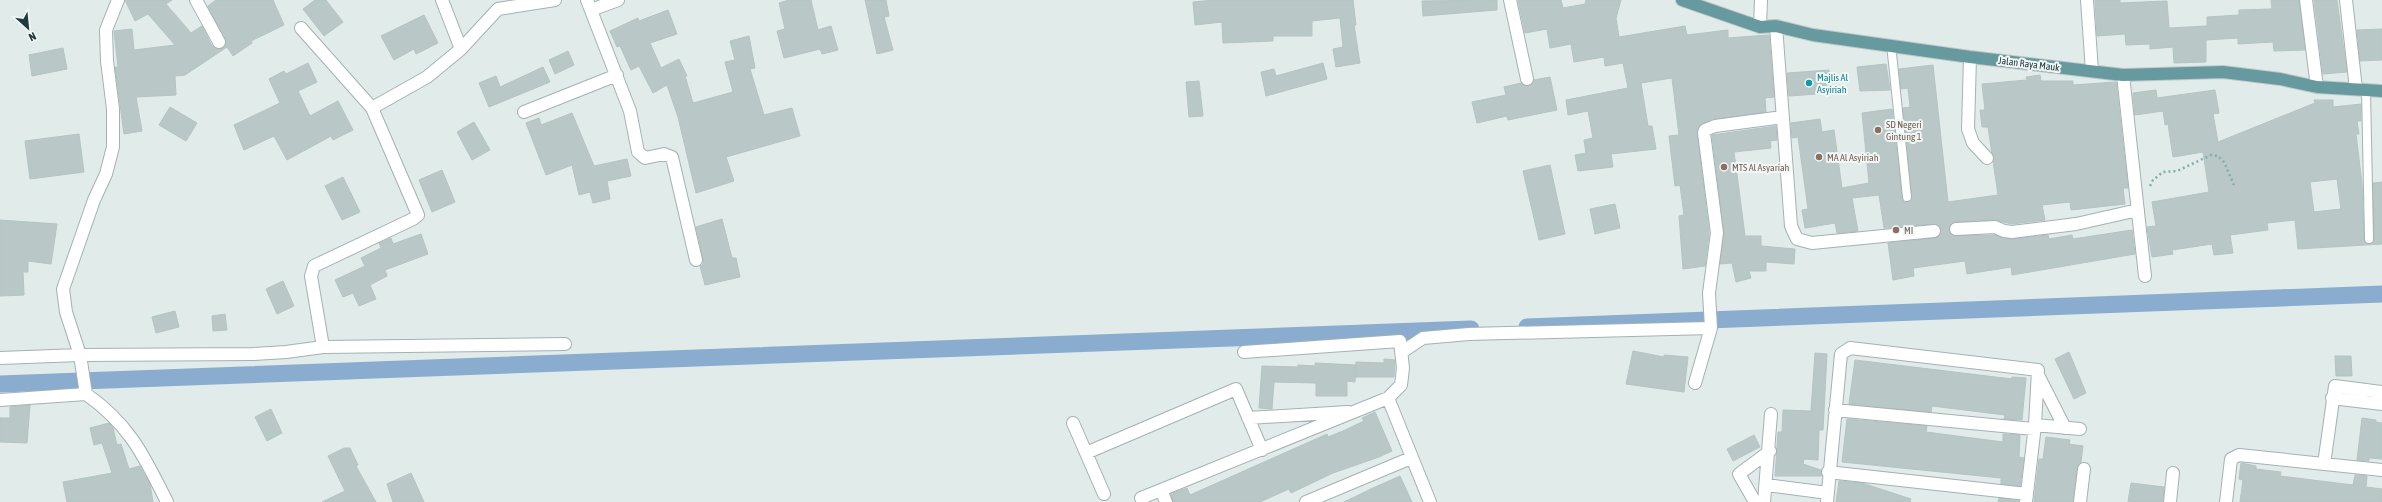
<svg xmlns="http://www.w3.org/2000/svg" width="2382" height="502" viewBox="0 0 2382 502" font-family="'Asap Condensed',sans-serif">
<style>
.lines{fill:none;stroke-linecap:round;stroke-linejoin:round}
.canal{stroke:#8aaccf;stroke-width:17}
.building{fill:#b9c8c7;stroke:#b3c4c3;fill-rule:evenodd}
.street-tunnel{stroke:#bac7c7;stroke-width:12;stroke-dasharray:12 6;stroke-linecap:butt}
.lane-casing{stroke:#a3b2b2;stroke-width:10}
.street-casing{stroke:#a3b2b2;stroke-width:14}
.primary-casing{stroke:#c1c8c8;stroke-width:14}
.path{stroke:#82acae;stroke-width:2.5;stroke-dasharray:2 3;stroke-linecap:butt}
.lane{stroke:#fff;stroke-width:8}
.street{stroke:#fff;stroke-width:12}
.primary{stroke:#669a9f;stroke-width:12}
.culture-dot{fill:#0f9aa8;stroke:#f1f7f6;stroke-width:1.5}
.education-dot{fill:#8d6e63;stroke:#f1f7f6;stroke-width:1.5}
.labels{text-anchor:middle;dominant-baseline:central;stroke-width:4;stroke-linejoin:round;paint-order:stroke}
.street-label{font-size:10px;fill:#22393b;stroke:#f1f7f6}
.culture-label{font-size:10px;fill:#0d838f;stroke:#f1f7f6;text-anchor:start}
.education-label{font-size:10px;fill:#785e54;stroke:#f1f7f6;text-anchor:start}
</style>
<rect width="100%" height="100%" fill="#e0ebea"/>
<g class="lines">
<!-- canal -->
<path class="canal" d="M1527,327l855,-33
M0,384l1471,-55"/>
</g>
<!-- building -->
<path class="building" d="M125,0h47l-6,4 25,29 11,-7 10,20 6,3 5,-1 3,-6 -18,-36 8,-6h57l11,25 -33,16 1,2 -19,13 -6,-9 -42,28 -10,1 1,19 -40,2 6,34 -18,3 -9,-67h3l-4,-36 18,-2 2,21 41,-5 -27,-31 -13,7z
M315,0h11l17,22 -19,14 -21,-27z
M789,0h22l7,30 13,-4 7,24 -16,4 -2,-5 -36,9 -7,-27 8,-2 -6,-26z
M865,0h21l3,16 -5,1 9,33 -16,4z
M1214,0h139l3,25h-2l6,38 -24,4 -3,-18 10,-2 -3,-29 -28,3v15h-39v5l-50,2 -1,-21 -27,3 -2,-23z
M1497,0v10l-74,6 -1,-15z
M1518,0h43l2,8 22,-4 1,-4h35l-5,18 3,19 66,-11 2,9 41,-5v8l41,-3 5,62 -9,1 1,14 -54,7 -12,6 -3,6 12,102 -4,33 -22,3 -4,-53 5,-1 -4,-30 -5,1 -6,-50 10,-1 -7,-57 -31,5 7,43h4l4,23 -45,5 2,13 -35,4 -3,-16 11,-2 -2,-13 9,-2 -5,-27 -20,4 -2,-15 62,-12 -5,-25 -18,3 -1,-9 -30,5 -3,-18 -21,4 -3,-19 -22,4z
M2095,0h25v3l47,-2 2,27 38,-2v-9l32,-2v-5l33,-1 -1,-9h28l6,50 -31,1 -1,-9 -35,2v-6l-32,2v22l-32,1 -1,-16 -23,2v-5l-24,1 -1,-11 -28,2z
M2314,0h23l10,72 -24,2z
M668,10l9,24 -27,9 11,25 18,-9 8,17h-2l8,27 40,-11 -8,-30 10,-2 -5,-19 19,-5 6,32 -5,1 14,46 28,-7 8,28 -74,21 8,24 -38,12 -18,-76 -11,-32 -14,8 -14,-27 -8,4 -11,-24 -3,1 -7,-16 28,-13 1,3z
M424,15l14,28 -22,11 -2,-5 -20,11 -13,-24z
M2382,29v31l-22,1 -3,-31z
M63,48l4,21 -35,7 -3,-21z
M568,51l6,14 -19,9 -6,-14z
M308,63l9,19 -19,9 12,25 28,-15 15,29 -20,10 -2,-4 -44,24 -13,-24 -30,14 -10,-25 46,-22 -11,-24 15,-8 2,3z
M1323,63l4,16 -61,17 -5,-24 13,-3 2,7z
M1886,64l4,26 -30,1 -3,-24z
M1933,65l15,137 50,-7 -10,-68h-6l-2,-17h5l-3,-26 45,-4 -1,-3 14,-2 1,6h32v4l43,-3 12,106h-5l2,16 -54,6 -1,-8 -28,3 3,15 -33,4 -17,-4 -39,2 -6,3 -1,5 1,3 6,3 38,-1 19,4 35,-4 1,4 23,-4 1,4 59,-9 3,24 -123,21 -1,-8 -44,7 -2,-13 -52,7 1,8 -21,4 -5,-37 47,-5 6,-4 -1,-8 -7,-2 -49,4 -5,-33 -27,3 6,33 -21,2 -2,-10 -30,5 -3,-18 6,-1 -10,-72 -6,1 -1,-15 29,-4 2,13 12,-2 8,58 27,-5 -7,-70 30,-4 10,89 2,4h6l2,-6 -9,-88 7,-1 -2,-19 -7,1 -2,-20z
M543,67l7,15 -61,25 -10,-24 17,-7 4,11z
M1829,70l1,23 -41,3 -2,-23z
M1550,77l7,33 -49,10 -1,-4 -30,7 -5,-21 34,-7 -2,-8 17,-4 8,3 5,-6z
M1199,81l4,35 -14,1 -3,-35z
M2156,90l1,8 58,-8 4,23 -6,1 5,28 97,-39 -1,-3h19v7l28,-3v17h-4l2,13h-3l6,50 2,55 5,5 5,-3 -1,-58 9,-1v62l-84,5 -3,-29 -28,3 1,7 -38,5 3,18 -19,2 -2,-11 -40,6 1,4 -21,3 -5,-30 9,-1 -4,-24 57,-10 -6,-40 -30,5 -5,-33 -3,1 -2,-14 -28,4 -2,-22zM2337,179l4,30 -27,3 -4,-30z
M170,107l27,16 -11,18 -27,-16z
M572,113l22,53 33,-7 4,17 -24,5 3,18 -17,4 -3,-11 -11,3 -7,-30 -26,10 -20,-52 13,-5 2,7z
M474,122l16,28 -18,10 -15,-28z
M1776,126l1,14 -7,1 1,7 -37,4 7,53 4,31h16v10l34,3 -1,15 -28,-2v9h-17l2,7 -15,4 -4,-19 -12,1 4,-32 -12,-97z
M79,134l5,38 -54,7 -5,-38z
M1550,165l15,69 -26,6 -16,-69z
M442,170l13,32 -23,10 -13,-32z
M343,177l17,35 -18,8 -17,-34z
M1615,204l5,24 -25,6 -5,-25z
M722,219l10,39h4l4,19 -35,8 -5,-19 3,-1v-7l-7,-31z
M0,220l57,4 -6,40 -23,-3v11h-5l1,23 -24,1z
M421,234l7,20 -43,16 2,6 -17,9 6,14 -17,7 -6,-13 -10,4 -8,-17 30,-14 -4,-8 20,-10 -2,-5 12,-5 2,6z
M283,281l11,25 -17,8 -11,-25z
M175,311l4,16 -23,6 -4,-16z
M225,314l2,16 -14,1 -1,-15z
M1633,351l31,6v-2l24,2 -4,35 -58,-8z
M2069,352l17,41 -12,6 -19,-40z
M1815,353l12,1 -4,76h-4l-1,30 -14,-1 -1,5 18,6 1,6h-47l3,-44h4l1,-22 28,1z
M2335,356h16l1,20h-16z
M1384,359l11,1 -1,17h-39l1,-15 28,1z
M1855,360l157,19v-2l14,1 -4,42 -18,-1 1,-4 -73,-9 -1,6 -82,-8z
M1315,363l41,2 -1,17 -8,-1v15h-31v-13l-42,-1 -2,27 -13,-1 3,-42 36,1v-2l17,1z
M30,405l-3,38 -27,-1v-24h10v-11z
M271,409l11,24 -15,8 -12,-24z
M1375,412l17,39 -13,6 -46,16 -42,20 -2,-4 -29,13h-87l-2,-8 2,-1 14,-5 3,7 137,-61 1,3 15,-6 21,-10 -2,-3z
M2362,418l14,2v2l6,1v36l-13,-1v3l-12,-1z
M1847,419l80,7 -1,6 77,10v-8l17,1 -1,22 5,1 -4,28 -19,-2v-6l-159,-16z
M109,423l4,5 4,17 4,-1 8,25 11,-3 4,8 6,10 3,18h-86l-4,-20 49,-9 -10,-30 -8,2 -4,-17z
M1754,435l6,12 -27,14 -6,-12z
M2046,437l24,3 -1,4 14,2 -2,16 -4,6 -4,34h-39l5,-43h4z
M344,448h6l8,17 -2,1 20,36h-54l23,-11 -17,-35z
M2241,463l15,3v3l25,3 -1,4 73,9 2,-10 12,1 -1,11 16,2v13h-142l3,-22 -4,-1z
M411,473l13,29h-31l-6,-18z
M1400,476l12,26h-68l29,-14z
M1839,481l23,2 49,16 -1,3h-74z
M2131,483l33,4 -1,15h-35z
M1999,498l20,3v1h-21z"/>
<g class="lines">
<!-- street-tunnel -->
<path class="street-tunnel" d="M1934,231l22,-2"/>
<defs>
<path id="lane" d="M1891,44l16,153
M2366,89l3,150"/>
<path id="street" d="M118,0l-12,30 1,31 6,48v38l-7,27 -12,26 -31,89 3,23 14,43 6,39c44,31 58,62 81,108
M196,0l23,42
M442,0l19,49
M587,0l43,111 8,41 7,6 19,-4 8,3 24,103
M1510,0l17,79
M2087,0l5,71
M2306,0l11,87
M2346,0l10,89
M591,10l27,-10
M1776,26l15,200 6,13 15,4 122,-12
M1760,27l1,-27
M301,28l71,80
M1970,57l-2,72 5,14 14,15
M2123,75l22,201
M524,112l93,-37
M1956,229l39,-2 9,4 8,1 64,-8 62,-14
M323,347l-12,-71 3,-10 99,-47 5,-4 -46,-107 55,-31 34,-28 37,-40 57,-9
M1244,352l156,-11 3,27 -2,17 -13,13 42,104
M1402,352l21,-14 46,-4 242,-6
M0,358l80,-3 174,-1 32,-2 37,-5 242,-3
M2039,377l26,51
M1695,383l16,-55 -2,-35 8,-60 -13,-100 1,-3 10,-4 68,-9
M2332,398l50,6
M0,400l86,-6
M1835,410l199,19
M1248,418l100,-6
M1073,423l31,71
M2035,425l45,4
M1086,453l150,-64 26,61
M2324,464l11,-78 47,6
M1828,472l199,22
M1767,485l61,8
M1141,498l20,-8
M1166,502l-5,-12 227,-92
M1306,502l105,-44
M1755,502l-16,-28 31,-23
M1764,502l7,-88
M1827,502l14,-148 9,-6 188,22 -3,55 -9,77
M2080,502l4,-33
M2170,502l3,-29
M2226,502l5,-43 8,-4 143,15"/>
<path id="primary" d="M1682,0l78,27 16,-1 37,9 157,22 153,18 100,-3 57,7 37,8 65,4"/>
</defs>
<!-- lane casing -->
<use href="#lane" class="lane-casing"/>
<!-- street casing -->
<use href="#street" class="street-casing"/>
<!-- primary casing -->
<use href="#primary" class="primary-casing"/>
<!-- path -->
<path class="path" d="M2150,186l3,-6 10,-8 14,-1 34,-16 7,1 6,6 10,23"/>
<!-- lane -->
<use href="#lane" class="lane"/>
<!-- street -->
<use href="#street" class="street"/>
<!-- primary -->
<use href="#primary" class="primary"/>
</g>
<!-- markers -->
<circle class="culture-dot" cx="1809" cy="83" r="4"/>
<g class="education-dot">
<circle cx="1878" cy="130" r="4"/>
<circle cx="1819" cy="157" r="4"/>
<circle cx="1724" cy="167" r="4"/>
<circle cx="1896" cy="230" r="4"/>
</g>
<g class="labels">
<!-- street labels -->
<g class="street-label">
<text transform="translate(2029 64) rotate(7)">Jalan Raya Mauk</text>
</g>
<!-- culture labels -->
<g class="culture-label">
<text x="1817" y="77">Majlis Al<tspan x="1817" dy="12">Asyiriah</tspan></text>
</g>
<!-- education labels -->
<g class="education-label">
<text x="1886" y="124">SD Negeri<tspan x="1886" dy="12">Gintung 1</tspan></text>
<text x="1827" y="157">MA Al Asyiriah</text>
<text x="1732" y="167">MTS Al Asyariah</text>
<text x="1904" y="230">MI</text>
</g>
</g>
<!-- north arrow -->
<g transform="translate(28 28) rotate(153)" stroke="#f1f7f6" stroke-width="3" paint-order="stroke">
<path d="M0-3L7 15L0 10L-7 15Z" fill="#22393b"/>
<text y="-6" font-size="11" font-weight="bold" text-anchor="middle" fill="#22393b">N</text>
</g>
</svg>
